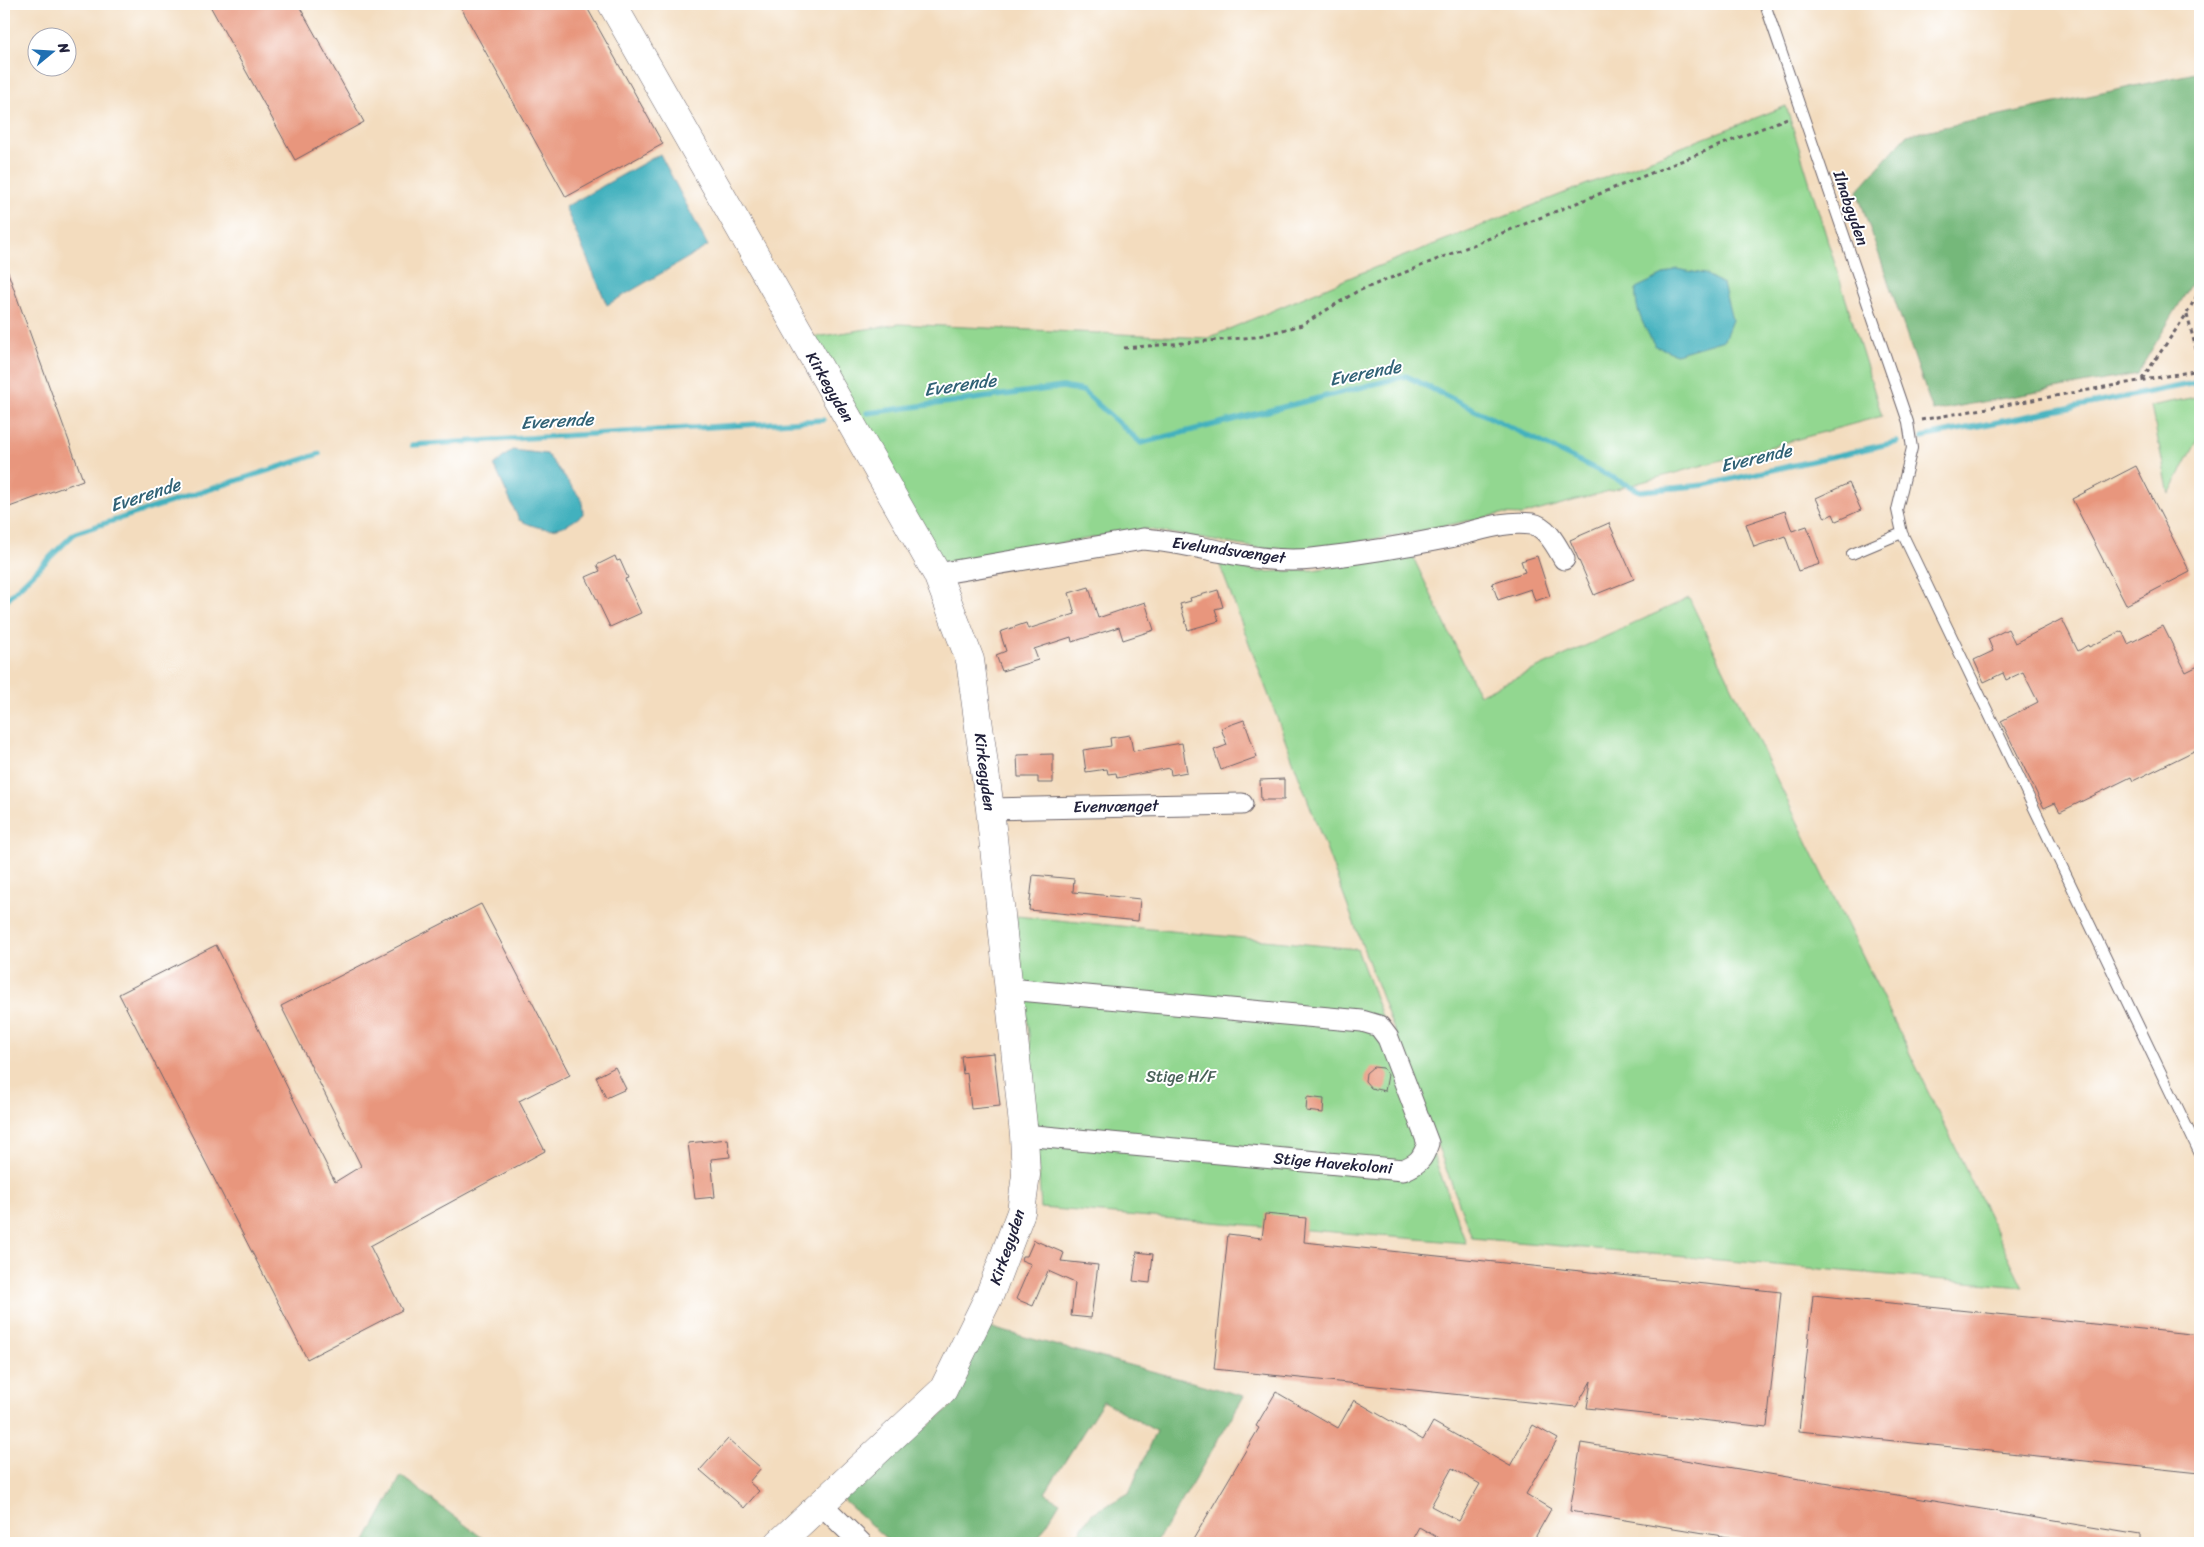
<svg xmlns="http://www.w3.org/2000/svg" width="2204" height="1547" viewBox="0 0 2204 1547" font-family="Sriracha,sans-serif">
<style>
.green{fill:#92d790;stroke:#5a7c66}
.forest{fill:#75b87a;stroke:#4c6d5a}
.water{fill:#43b1be;stroke:#326a7c}
.lines{fill:none;stroke-linecap:round;stroke-linejoin:round}
.stream{stroke:#43b1be;stroke-width:5.5}
.building{fill:#e8967d;fill-rule:evenodd}
.lane-casing{stroke:#6b6369;stroke-width:12}
.street-casing{stroke:#6b6369;stroke-width:23}
.secondary-casing{stroke:#6b6369;stroke-width:29}
.path{stroke:#6b6369;stroke-width:3;stroke-dasharray:4 4;stroke-linecap:butt}
.lane{stroke:#fff;stroke-width:10}
.street{stroke:#fff;stroke-width:21}
.secondary{stroke:#fff;stroke-width:28}
.labels{text-anchor:middle;dominant-baseline:central;stroke-width:4;stroke-linejoin:round;paint-order:stroke}
.street-label{font-size:16px;fill:#22223b;stroke:#fff}
.park-label{font-size:16px;fill:#496159;stroke:#fff}
.water-label{font-size:18px;font-style:italic;fill:#316276;stroke:#fff}
</style>
<rect width="100%" height="100%" fill="#fff"/>
<filter id="ink" filterUnits="userSpaceOnUse"><feTurbulence type="fractalNoise" baseFrequency=".02" numOctaves="2"/><feDisplacementMap in="SourceGraphic" scale="10" xChannelSelector="R" yChannelSelector="G"/><feConvolveMatrix kernelMatrix="1 2 1 2 8 2 1 2 1" color-interpolation-filters="sRGB"/></filter>
<filter id="wash" filterUnits="userSpaceOnUse"><feTurbulence type="fractalNoise" baseFrequency=".0096" numOctaves="4" result="noise"/><feDisplacementMap in="SourceGraphic" scale="20" xChannelSelector="R" yChannelSelector="G"/><feGaussianBlur stdDeviation="1.12" result="paint"/><feColorMatrix in="noise" values="0 0 0 0 0 0 0 0 0 0 0 0 0 0 0 0 0 1.4 0 .05"/><feComposite in="paint" operator="in"/></filter>
<g filter="url(#wash)">
<rect width="100%" height="100%" fill="#f3dcbe"/>
<!-- green -->
<path class="green" d="M1786,106l96,310 -360,99 -21,-1 -106,22 -85,13 -54,-1 -110,-19 -204,34 -133,-225 90,-14 309,14 148,-63z
M2200,396v40l-31,58 -18,-88z
M1412,555l67,140 210,-97 334,689 -551,-49 -253,-675 40,9 54,-2z
M1016,916l341,33 109,294 -425,-35 -11,-164z"/>
<!-- forest -->
<path class="forest" d="M2200,72v198l-63,104 -204,37 -76,-220 50,-56z
M984,1326l260,70 -78,132 -12,15h-82l19,-29 38,-21 27,-62 -53,-30 -58,92 15,9 -25,41h-144l-50,-45 112,-93z
M401,1476l88,67h-124z"/>
<!-- water -->
<path class="water" d="M660,154l48,92 -101,59 -42,-98z
M1676,269l29,5 18,10 9,36 -8,20 -48,14 -21,-8c-10,-18 -21,-36 -19,-58z
M512,450l35,4 35,46 1,14c-23,19 -38,18 -64,6l-25,-55z"/>
<g class="lines">
<!-- stream -->
<path class="stream" d="M867,413l196,-26 20,4 58,52 265,-67 234,115 65,-6 192,-43
M1922,437l278,-55
M412,445l411,-25
M4,602l71,-69 244,-79"/>
</g>
<g id="blocks">
<!-- building -->
<path class="building" d="M209,4h89l66,118 -69,38z
M459,4h126l78,140 -97,53z
M6,267l77,213 -79,29v-241z
M2136,466l54,106 -64,33 -54,-106z
M1849,483l12,27 -25,11 -3,-7 -8,4 -9,-20z
M1785,511l7,20 15,-5 13,38 -22,7 -13,-35 -31,11 -8,-23z
M1609,523l25,56 -40,16 -24,-55z
M615,556l2,5 3,-1 8,18 -3,1 16,34 -31,14 -24,-50 14,-6 -3,-6z
M1537,556l13,40 -15,5 -4,-12 -33,11 -6,-17 33,-11 -4,-11z
M1089,587l9,31 47,-16 9,28 -31,10 -4,-13 -47,15 -1,-5 -37,12 4,11 -36,11 -6,-16 10,-4 -6,-19 26,-9 2,6 47,-15 -6,-21z
M1218,590l5,17 -8,2 4,12 -31,9 -8,-26 11,-3 -1,-3z
M2062,619l16,32 10,-6 1,2 33,-16 6,13 35,-18 23,46 14,-7v83l-67,33 -2,-4 -71,35 -5,-9 -11,5 -43,-87 37,-19 -15,-30 -17,8 -3,-7 -19,9 -10,-22 19,-9 -5,-12 20,-10 7,14z
M1244,720l13,37 -36,13 -7,-20 13,-5 -6,-17z
M1130,735l3,16 49,-8 5,29 -16,3 -1,-7 -53,10 -1,-5 -8,1 -1,-5 -21,3 -3,-22 28,-4 -1,-8z
M1053,754v29h-15v-6h-20l-1,-22z
M1284,779v21h-23l-1,-20z
M1033,875l41,4 -1,13 67,7 -2,22 -109,-11z
M481,904l89,171 -51,26 26,50 -175,95 32,64 -95,49 -188,-365 97,-49 119,237 26,-16 -80,-160z
M994,1053l6,53 -29,3 -4,-36 -4,1 -2,-18z
M615,1067l11,22 -20,9 -10,-21z
M1373,1067l10,1 5,7 -3,16 -14,-3 -6,-7 1,-8z
M1307,1097l17,2 -1,14 -17,-2z
M728,1139l2,18 -19,2 4,38 -20,2 -7,-56z
M1265,1214l41,4 -2,24 477,50 -14,135 -180,-19 4,-27 -15,26 -362,-38 14,-135 34,4z
M1034,1240l30,13 -3,8 37,4 -7,53 -20,-2 4,-33 -27,-12 -15,35 -17,-7 15,-35 -10,-4 1,-4h5z
M1137,1252l16,2 -3,29 -17,-2z
M1813,1295l387,40v138l-401,-42z
M1276,1392l62,36 16,-28 69,40 10,-18 77,44 23,-41 25,14 -32,55 25,15 -19,34h-85l-28,-16 -9,16h-219l68,-115 -3,-2zM1452,1468l28,16 -21,37 -28,-15z
M728,1439l33,29 -12,14 10,9 -15,17 -44,-38z
M1581,1443l559,92v8h-375l-195,-32z"/>
</g>
</g>
<g filter="url(#ink)">
<use href="#blocks" fill-opacity="0" stroke="#6b6369" stroke-width="1"/>
<g class="lines">
<defs>
<path id="lane" d="M1765,4l143,418 4,26 -15,62 5,23 298,621
M1852,554l50,-21"/>
<path id="street" d="M937,574l206,-35c56,4 113,26 169,20 45,-5 94,-13 138,-22 29,-6 52,-17 82,-13 15,2 25,23 32,35
M990,809l252,-5
M1009,989l353,32 17,5 9,12 40,105c-5,16 -10,21 -25,27l-379,-35
M821,1504l40,39"/>
<path id="secondary" d="M612,4l325,570 33,86 20,149 34,326 2,40 -5,37 -31,82 -47,96 -164,153"/>
</defs>
<!-- lane casing -->
<use href="#lane" class="lane-casing"/>
<!-- street casing -->
<use href="#street" class="street-casing"/>
<!-- secondary casing -->
<use href="#secondary" class="secondary-casing"/>
<!-- path -->
<path class="path" d="M2187,315l13,49
M1124,348l131,-11 47,-12 54,-33 434,-175
M2142,379l44,-64 14,-25
M1921,420l279,-50"/>
<!-- lane -->
<use href="#lane" class="lane"/>
<!-- street -->
<use href="#street" class="street"/>
<!-- secondary -->
<use href="#secondary" class="secondary"/>
</g>
</g>
<g class="labels">
<!-- street labels -->
<g class="street-label">
<text transform="translate(1851 208) rotate(71)">Ilnabgyden</text>
<text transform="translate(830 387) rotate(60)">Kirkegyden</text>
<text transform="translate(1229 550) rotate(8)">Evelundsvænget</text>
<text transform="translate(985 772) rotate(83)">Kirkegyden</text>
<text transform="translate(1116 806) rotate(-1)">Evenvænget</text>
<text transform="translate(1333 1163) rotate(5)">Stige Havekoloni</text>
<text transform="translate(1007 1247) rotate(-71)">Kirkegyden</text>
</g>
<!-- park labels -->
<g class="park-label">
<text x="1181" y="1076">Stige H/F</text>
</g>
<!-- water labels -->
<g class="water-label">
<text transform="translate(1365 373) rotate(-11)">Everende</text>
<text transform="translate(960 385) rotate(-8)">Everende</text>
<text transform="translate(557 421) rotate(-3)">Everende</text>
<text transform="translate(1756 458) rotate(-13)">Everende</text>
<text transform="translate(145 495) rotate(-18)">Everende</text>
</g>
</g>
<!-- margin -->
<rect width="2204" height="1547" fill="none" stroke="#fff" stroke-width="20"/>
<!-- north arrow -->
<g transform="translate(52 52) rotate(72)"><circle r="24" fill="#ffffff" stroke="#a7a7b1"/>
<path d="M0-4L9 19L0 12L-9 19Z" fill="#1f6fb2"/>
<text y="-8" font-size="14" font-weight="bold" text-anchor="middle" fill="#22223b">N</text>
</g>
</svg>
